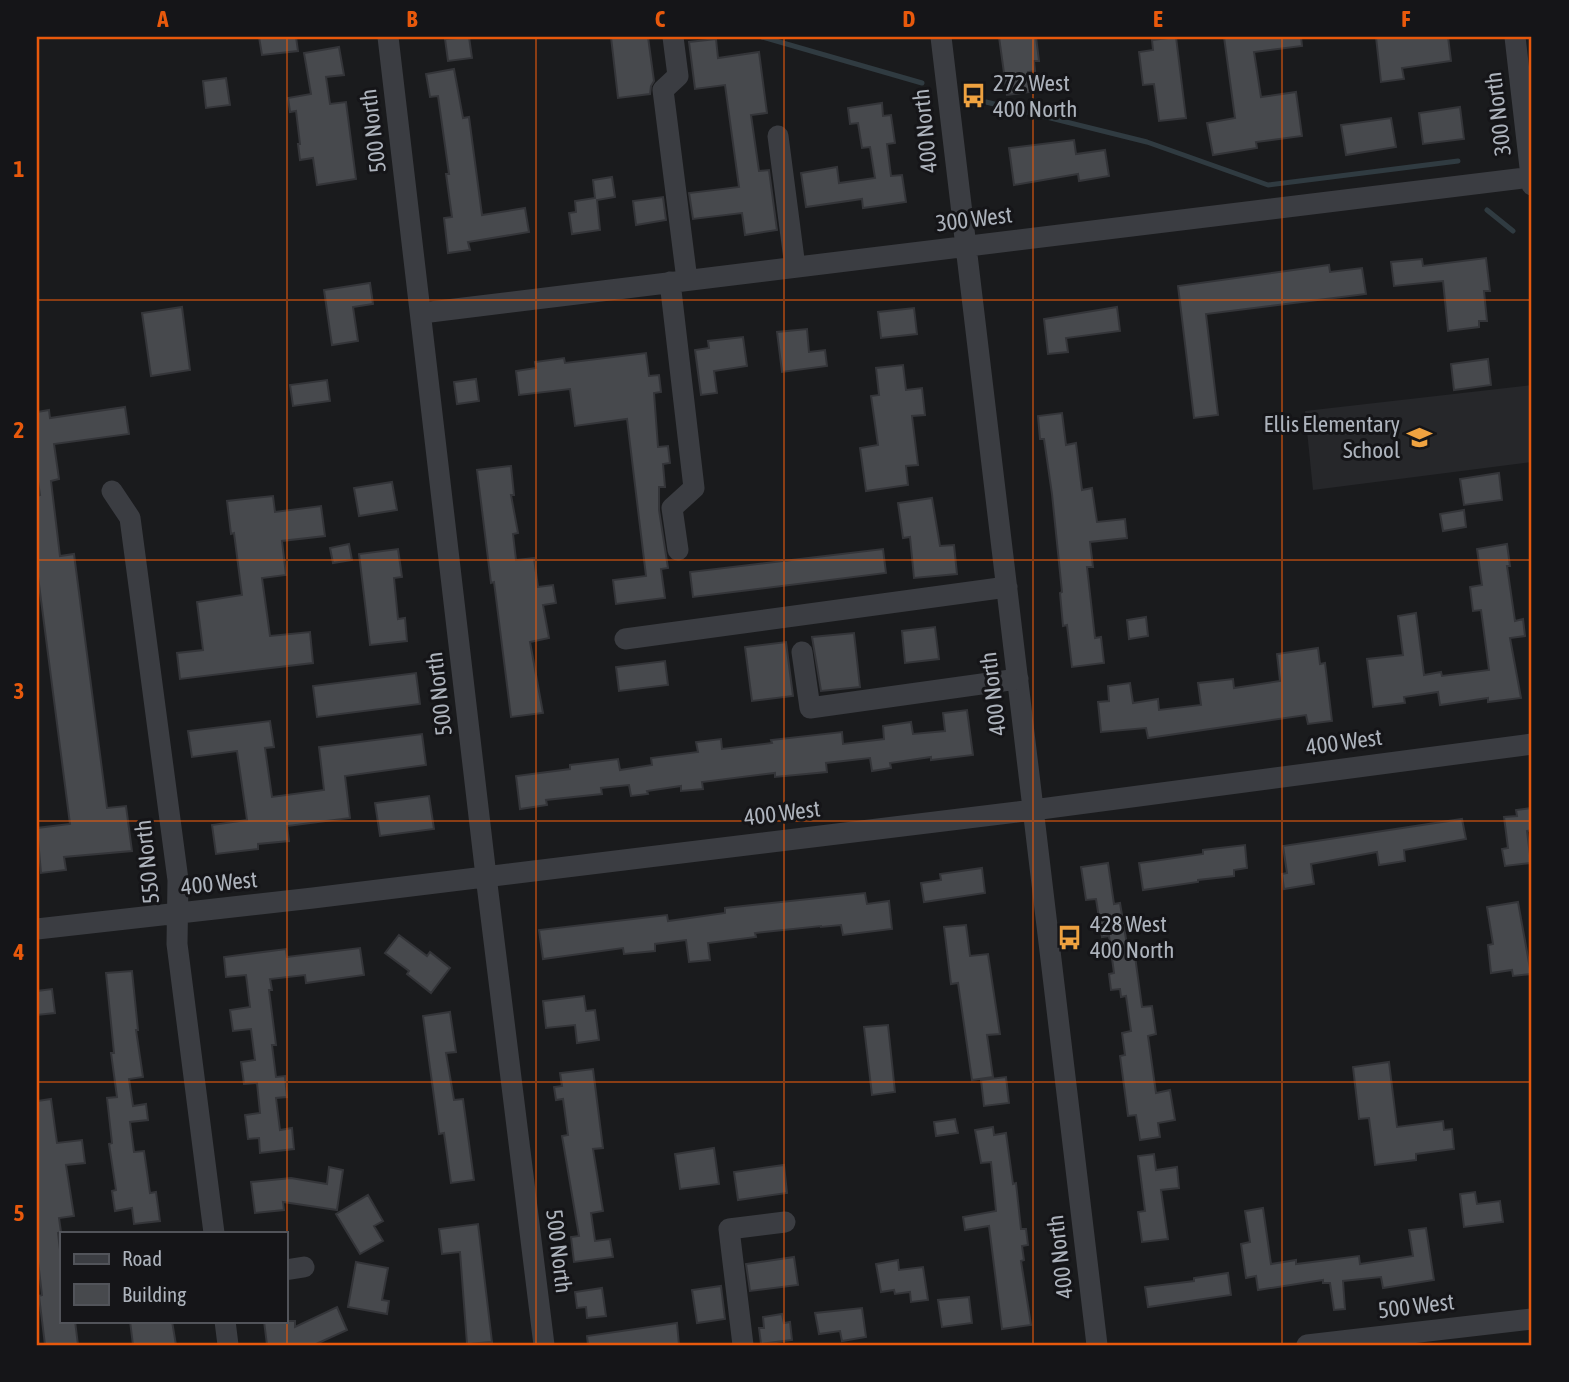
<svg xmlns="http://www.w3.org/2000/svg" width="1569" height="1382" viewBox="0 0 1569 1382" font-family="'Asap Condensed',sans-serif">
<style>
.built{fill:#26272a}
.lines{fill:none;stroke-linecap:round;stroke-linejoin:round}
.stream{stroke:#303b41;stroke-width:5}
.building{fill:#47494d;stroke:#343539;stroke-width:2}
.minor{stroke:#3b3d42;stroke-width:21}
.grid{fill:none;stroke:#e8590c;stroke-width:2;stroke-opacity:0.55}
.labels{text-anchor:middle;dominant-baseline:central;stroke-width:6;stroke-linejoin:round;paint-order:stroke}
.poi-label{font-size:23px;fill:#adb3bc;stroke:#151518;text-anchor:start}
.street-label{font-size:23px;fill:#adb3bc;stroke:#151518}
.neatline{fill:none;stroke:#e8590c;stroke-width:2.5}
.grid-label{font-size:23px;text-anchor:middle;font-weight:bold;fill:#e8590c}
</style>
<rect width="100%" height="100%" fill="#1a1b1d"/>
<!-- built -->
<path class="built" d="M1532,385v77l-219,28 -8,-79z"/>
<g class="lines">
<!-- stream -->
<path class="stream" d="M762,37l160,46
M986,102l161,40 121,43 190,-24
M1487,210l26,21"/>
</g>
<!-- building -->
<path class="building" d="M259,37h37l2,14 -36,4z
M469,37l3,21 -24,3 -3,-22z
M611,37h37l6,44 -3,5 -1,8 -32,4z
M999,37h37l3,24h-5l1,10 -7,1 2,20 -23,3z
M1176,37l10,81 -27,3 -5,-37 -11,1 -4,-33 14,-2 -1,-10z
M1224,37h77l1,9 -48,6 7,45 35,-5 6,44 -46,6 1,6 -44,7 -6,-32 28,-5z
M1376,37h72l3,24 -49,7 2,11 -23,3z
M716,39l2,19 41,-6 8,61 -16,2 8,56 10,-1 8,60 -32,5 -3,-22 -49,6 -4,-26 50,-6 -14,-102 -30,4 -6,-47z
M339,47l5,28 -18,2 4,27 16,-2 10,77 -39,6 -4,-27 -13,2 -2,-16h2l-4,-33 -6,1 -2,-14 23,-4 -7,-41z
M454,69l9,49 6,-1 13,98 43,-7 4,24 -61,10 2,8 -22,3 -4,-35 8,-1 -6,-43h3l-11,-78 -8,1 -4,-23z
M226,78l4,27 -24,3 -3,-27z
M882,103l1,13 8,-1 4,28 -8,1 4,32 11,-1 4,27 -43,6 -1,-9 -56,8 -5,-34 36,-6 2,16 36,-5 -5,-31 -8,1 -4,-25 -8,1 -2,-16z
M1460,107l4,32 -41,5 -4,-31z
M1391,118l5,29 -50,8 -5,-30z
M1074,140l2,14 29,-4 4,26 -30,5 -1,-7 -64,11 -5,-37z
M612,177l3,20 -18,3 3,30 -28,4 -3,-21 7,-1 -1,-11 20,-3 -2,-18z
M663,197l3,23 -30,5 -3,-24z
M1486,258l4,33h-6l3,30h-8v6l-31,4 -5,-50 -49,5 -3,-24 31,-3 1,7z
M1329,265l1,7 32,-4 4,26 -160,20 12,101 -24,3 -16,-132z
M370,283l3,21 -20,3 5,34 -26,4 -8,-55z
M182,307l8,63 -39,6 -9,-63z
M1117,307l3,24 -54,7 2,14 -20,2 -4,-35z
M914,308l3,26 -36,4 -3,-26z
M807,329l2,23 16,-2 2,16 -45,6 -5,-40z
M743,337l4,29 -33,5 3,22 -16,2 -6,-45 14,-2 -1,-7z
M646,353l3,23 10,-1 2,17 -7,1 4,54 10,-1 2,17 -7,1 2,23h-6v23l9,58 -7,1 4,29 -49,6 -3,-24 33,-4 -19,-157 -52,7 -5,-37 -51,6 -3,-24 20,-3 -1,-6 29,-4 1,5z
M1488,359l3,26 -37,5 -3,-26z
M903,365l3,25 16,-2 3,27 -13,1 6,49 -12,1 2,19 -42,6 -6,-43 18,-3 -7,-49 8,-1 -3,-27z
M476,379l3,22 -22,3 -3,-22z
M327,380l3,21 -37,5 -3,-21z
M125,407l4,27 -75,10 5,35 -8,2 9,75 14,-2 33,254 19,-2 6,45 -68,6 2,13 -25,3 -4,-45 33,-4 -33,-255v-73l3,-1 -3,-20v-63l12,-2 1,8z
M1062,413l4,32 10,-2 6,47 10,-2 5,34 28,-3 2,19 -37,4 3,25h-6l8,71 6,-1 3,26 -32,4 -5,-42 -4,1 -3,-33 2,-1 -10,-98 -8,-55h-4l-2,-23z
M511,466l3,29h-3l7,38 -5,1 3,26 18,-2 4,29 15,-2 3,18 -13,2 6,33 -19,4 13,71 -32,4 -17,-135 -3,1 -14,-113z
M1499,473l3,27 -38,5 -4,-26z
M392,482l5,28 -38,6 -5,-28z
M273,496l2,16 46,-6 4,30 -43,5 4,34 -24,3 8,58 40,-4 3,31 -133,16 -3,-26 26,-3 -6,-48 45,-7 -8,-62 -3,1 -4,-33z
M932,498l8,48 14,-1 3,29 -43,4 -4,-41 -7,1 -5,-35z
M1464,510l2,17 -23,4 -3,-17z
M349,544l3,16 -19,3 -3,-15z
M1507,544l3,22h-3l8,55 8,-2 2,17 -15,2 11,60 -33,4v-4l-48,7 -2,-13 -34,5 1,6 -32,4 -6,-48 36,-4 -5,-39 18,-3 8,62 17,-3 1,4 47,-6 -8,-60 -8,1 -3,-24 12,-2 -5,-36z
M398,549l4,28 -8,1 4,41 7,-1 2,23 -37,4 -11,-91z
M883,549l3,24 -193,24 -3,-25z
M1146,617l2,19 -19,3 -2,-19z
M935,627l4,32 -34,4 -3,-32z
M854,633l6,54 -39,4 -9,-54z
M786,642l7,54 -41,5 -7,-54z
M1318,648l2,16 5,-1 7,58 -24,3 -2,-9 -158,23 -2,-10 -45,4 -3,-30 11,-1 -1,-15 22,-3 3,20 25,-4 1,11 42,-5 -3,-22 35,-4 1,9 46,-7 -3,-27z
M665,661l3,24 -49,6 -3,-24z
M416,673l4,31 -103,13 -4,-31z
M967,710l6,45 -42,5v-3l-41,6 1,5 -19,3 -2,-13 -44,5 1,9 -52,5v-4l-73,9 1,7 -22,2v-5l-34,5 1,3 -17,2 -2,-11 -28,3 1,6 -56,6 1,5 -27,4 -4,-33 54,-7v-4l48,-6 2,11 32,-5 -1,-7 47,-6 -2,-10 25,-3 1,10 50,-6 -1,-3 71,-8 1,12 41,-5 -1,-13 28,-4 2,12 32,-3 -2,-18z
M270,721l4,26 -9,1 7,49 52,-7 -5,-43 103,-13 4,31 -81,11 5,42 -63,8 2,15 -31,3v5l-42,5 -4,-29 35,-5 -10,-69 -45,6 -4,-26z
M429,796l5,33 -54,7 -5,-33z
M1532,808v22l-5,1 4,32 -26,3 -3,-17 6,-1 -4,-31 13,-1 -1,-6z
M1462,819l4,20 -62,11 1,11 -26,4 -2,-13 -66,12 3,20 -30,5 -2,-15 5,-1 -4,-27z
M1245,845l2,23 -13,2v6l-36,4v2l-55,8 -4,-27 64,-9v-4z
M1108,863l6,41 6,-1 9,54 6,-1 7,51 10,-1 4,28 -8,2 8,57 14,-3 5,30 -17,3 2,14 -20,3 -4,-25 -8,1 -8,-60 5,-1 -3,-22 9,-2 -5,-35 -5,1 -1,-8 -9,1 -2,-16 5,-1 -5,-37 -7,1 -6,-38 -10,1 -5,-33z
M982,868l3,25 -61,9 -3,-19 20,-3 -1,-6z
M865,893l2,11 22,-3 3,28 -49,6 -2,-10 -20,2v-1l-66,7 1,4 -48,6 2,17 -21,2 -3,-22 -31,4v7l-31,3 -1,-6 -80,11 -4,-29 128,-15 1,6 57,-8v-5z
M1518,902l13,72 -18,2 -1,-6 -21,3 -3,-28 5,-1 -6,-37z
M966,925l4,31 18,-2 12,80 -13,1 6,42 -21,3 -14,-97 -7,1 -7,-57z
M399,935l28,21 3,-4 20,16 -19,25 -24,-19 2,-3 -24,-18z
M360,948l4,27 -58,8 -1,-8 -35,4 2,11h-3l7,55h-4l4,32 9,-1 2,21 -11,1 4,32 12,-2 2,21 -34,4 -1,-15 -11,1 -3,-24 15,-2 -3,-30 -13,1 -3,-22 14,-2 -4,-31 -18,2 -3,-21 20,-3 -4,-32 -20,2 -2,-20 62,-8 1,8z
M132,971l6,59h-2l7,47 -14,2 4,27 13,-2 2,16 -18,2 4,30 10,-1 6,42 6,-1 4,29 -26,3 -2,-16 -17,3 -3,-20 4,-1 -7,-46 3,-1 -5,-45 10,-1 -6,-44h3l-8,-80z
M52,989l3,24 -18,2v-24z
M584,996l2,15 9,-1 4,30 -22,3 -2,-18 -29,3 -3,-27z
M450,1012l6,40 -10,1 8,47 9,-1 11,81 -23,3 -7,-50 -5,1 -16,-118z
M888,1025l7,67 -23,3 -8,-68z
M1389,1062l8,65 46,-6 1,9 8,-1 2,20 -38,5v6l-41,5 -6,-47 -10,1 -6,-52z
M593,1069l10,79 -10,1 10,62 -12,2 4,28 15,-2 3,18 -39,5 -3,-25 8,-1 -17,-100 6,-1 -5,-36 -7,1 -2,-13 8,-1 -2,-13z
M1006,1077l3,26 -25,3 -3,-26z
M51,1099l6,44 25,-3 3,23 -19,2 8,51 -15,2 2,14 -3,1 3,25v63h14l3,24h-33l-6,-49 3,-1 -5,-42v-152z
M955,1119l3,14 -22,3 -2,-14z
M993,1127l1,8 12,-2 7,51 3,-1 5,46h5l2,16 -6,1 2,14 -3,1 10,64 -29,4 -13,-103 -24,4 -2,-13 33,-6 -5,-49 -10,1 -6,-33z
M714,1148l5,36 -39,5 -5,-35z
M1154,1154l2,16 21,-3 2,21 -18,2 7,49 -26,3 -4,-30 7,-1 -7,-55z
M784,1165l3,28 -49,7 -4,-28z
M329,1167l14,3 -6,40 -54,-8 1,8 -29,3 -4,-31 40,-4 36,6z
M1475,1192l2,12 23,-3 3,21 -39,5 -4,-33z
M368,1195l15,26 -9,5 9,15 -23,13 -24,-40z
M1263,1208l8,56 25,-4v4l63,-8 1,8 53,-8 -4,-26 17,-2 8,52 -51,8 -2,-11 -38,4 2,28 -11,1 -4,-27h-7v-3l-65,10 -2,-14 -10,2 -5,-34 9,-2 -5,-31z
M478,1224l14,118 -25,2 -7,-92 -18,2 -3,-25z
M794,1257l4,28 -48,6 -4,-27z
M898,1260l1,10 24,-3 5,33 -17,2 -1,-10 -15,2 -1,-4 -13,2 -5,-28z
M356,1262l32,6 -6,32 7,1 -2,13 -39,-7z
M1228,1273l3,22 -83,12 -3,-20 49,-6v-3z
M721,1286l4,33 -28,4 -5,-33z
M602,1288l4,28 -19,2 -1,-11 -9,1 -2,-16z
M969,1297l3,26 -30,4 -4,-27z
M337,1307l10,23 -33,15h-47l-3,-24h31v6z
M862,1308l4,29 -24,4 -2,-10 -21,3 -4,-21z
M782,1314l2,9 6,-1 2,18 -31,4 -2,-16h5l-1,-11z
M130,1321h42l4,24h-43z
M677,1323l2,22h-91l-1,-9z"/>
<g class="lines">
<!-- minor -->
<path class="minor" d="M388,37l98,839 58,469
M673,37l5,39 -15,14 24,190
M941,37l156,1308
M1515,37l17,148
M778,136l17,131
M670,282l24,206 -22,20 6,42
M422,313l1110,-136
M112,491l18,27 48,362 -1,64 37,289
M625,639l382,-52
M802,652l8,56 208,-29
M37,929l276,-31 720,-88 499,-66
M285,1270l19,-3
M225,1321l3,24
M743,1345l-14,-116 56,-7
M1307,1345l225,-26"/>
</g>
<!-- grid -->
<path class="grid" d="M287,37v1308M536,37v1308M784,37v1308M1033,37v1308M1282,37v1308M37,300h1495M37,560h1495M37,821h1495M37,1082h1495"/>
<!-- icons -->
<defs>
<symbol id="bus-bare" viewBox="-9 -9 18 18"><path d="M-5-6H5V4H4V6H2V4H-2V6H-4V4H-5ZM-3.5-4V0h7V-4ZM-3.5 1.2v1.5H-2V1.2ZM2 1.2v1.5H3.5V1.2Z" fill="#efa240" stroke="#151518" stroke-width="2.5" paint-order="stroke"/></symbol>
<symbol id="school-bare" viewBox="-9 -9 18 18"><path d="M0-5L7-2L0 1L-7-2ZM-4 1L0 2.5L4 1V4Q0 6-4 4Z" fill="#efa240" stroke="#151518" stroke-width="2.5" paint-order="stroke"/></symbol>
</defs>
<g fill-rule="evenodd">
<use href="#bus-bare" x="956" y="78" width="35" height="35"/>
<use href="#school-bare" x="1402" y="420" width="35" height="35"/>
<use href="#bus-bare" x="1052" y="920" width="35" height="35"/>
</g>
<g class="labels">
<!-- poi labels -->
<g class="poi-label">
<text x="993" y="83">272 West<tspan x="993" dy="26">400 North</tspan></text>
<text x="1400" y="424" text-anchor="end">Ellis Elementary<tspan x="1400" dy="26">School</tspan></text>
<text x="1090" y="924">428 West<tspan x="1090" dy="26">400 North</tspan></text>
</g>
<!-- street labels -->
<g class="street-label">
<text transform="translate(1498 114) rotate(-97)">300 North</text>
<text transform="translate(373 131) rotate(-97)">500 North</text>
<text transform="translate(925 131) rotate(-96)">400 North</text>
<text transform="translate(974 219) rotate(-7)">300 West</text>
<text transform="translate(439 694) rotate(-97)">500 North</text>
<text transform="translate(993 694) rotate(-97)">400 North</text>
<text transform="translate(1344 742) rotate(-8)">400 West</text>
<text transform="translate(782 813) rotate(-7)">400 West</text>
<text transform="translate(147 862) rotate(-96)">550 North</text>
<text transform="translate(219 883) rotate(-6)">400 West</text>
<text transform="translate(559 1251) rotate(83)">500 North</text>
<text transform="translate(1060 1257) rotate(-97)">400 North</text>
<text transform="translate(1416 1306) rotate(-7)">500 West</text>
</g>
</g>
<!-- border -->
<rect width="1569" height="1382" fill="none" stroke="#151518" stroke-width="77"/>
<!-- legend -->
<rect x="60" y="1232" width="228" height="91" fill="#151518" stroke="#52545a" stroke-width="2"/>
<rect x="74" y="1254" width="35" height="10" fill="#3b3d42" stroke="#52545a" stroke-width="2"/>
<text x="122" y="1266" font-size="21" fill="#adb3bc">Road</text>
<rect x="74" y="1284" width="35" height="21" fill="#47494d" stroke="#52545a" stroke-width="2"/>
<text x="122" y="1302" font-size="21" fill="#adb3bc">Building</text>
<rect x="38" y="38" width="1492" height="1306" class="neatline"/>
<g class="grid-label">
<text x="163" y="27">A</text>
<text x="412" y="27">B</text>
<text x="660" y="27">C</text>
<text x="909" y="27">D</text>
<text x="1158" y="27">E</text>
<text x="1406" y="27">F</text>
<text x="19" y="177">1</text>
<text x="19" y="438">2</text>
<text x="19" y="699">3</text>
<text x="19" y="960">4</text>
<text x="19" y="1221">5</text>
</g>
</svg>
